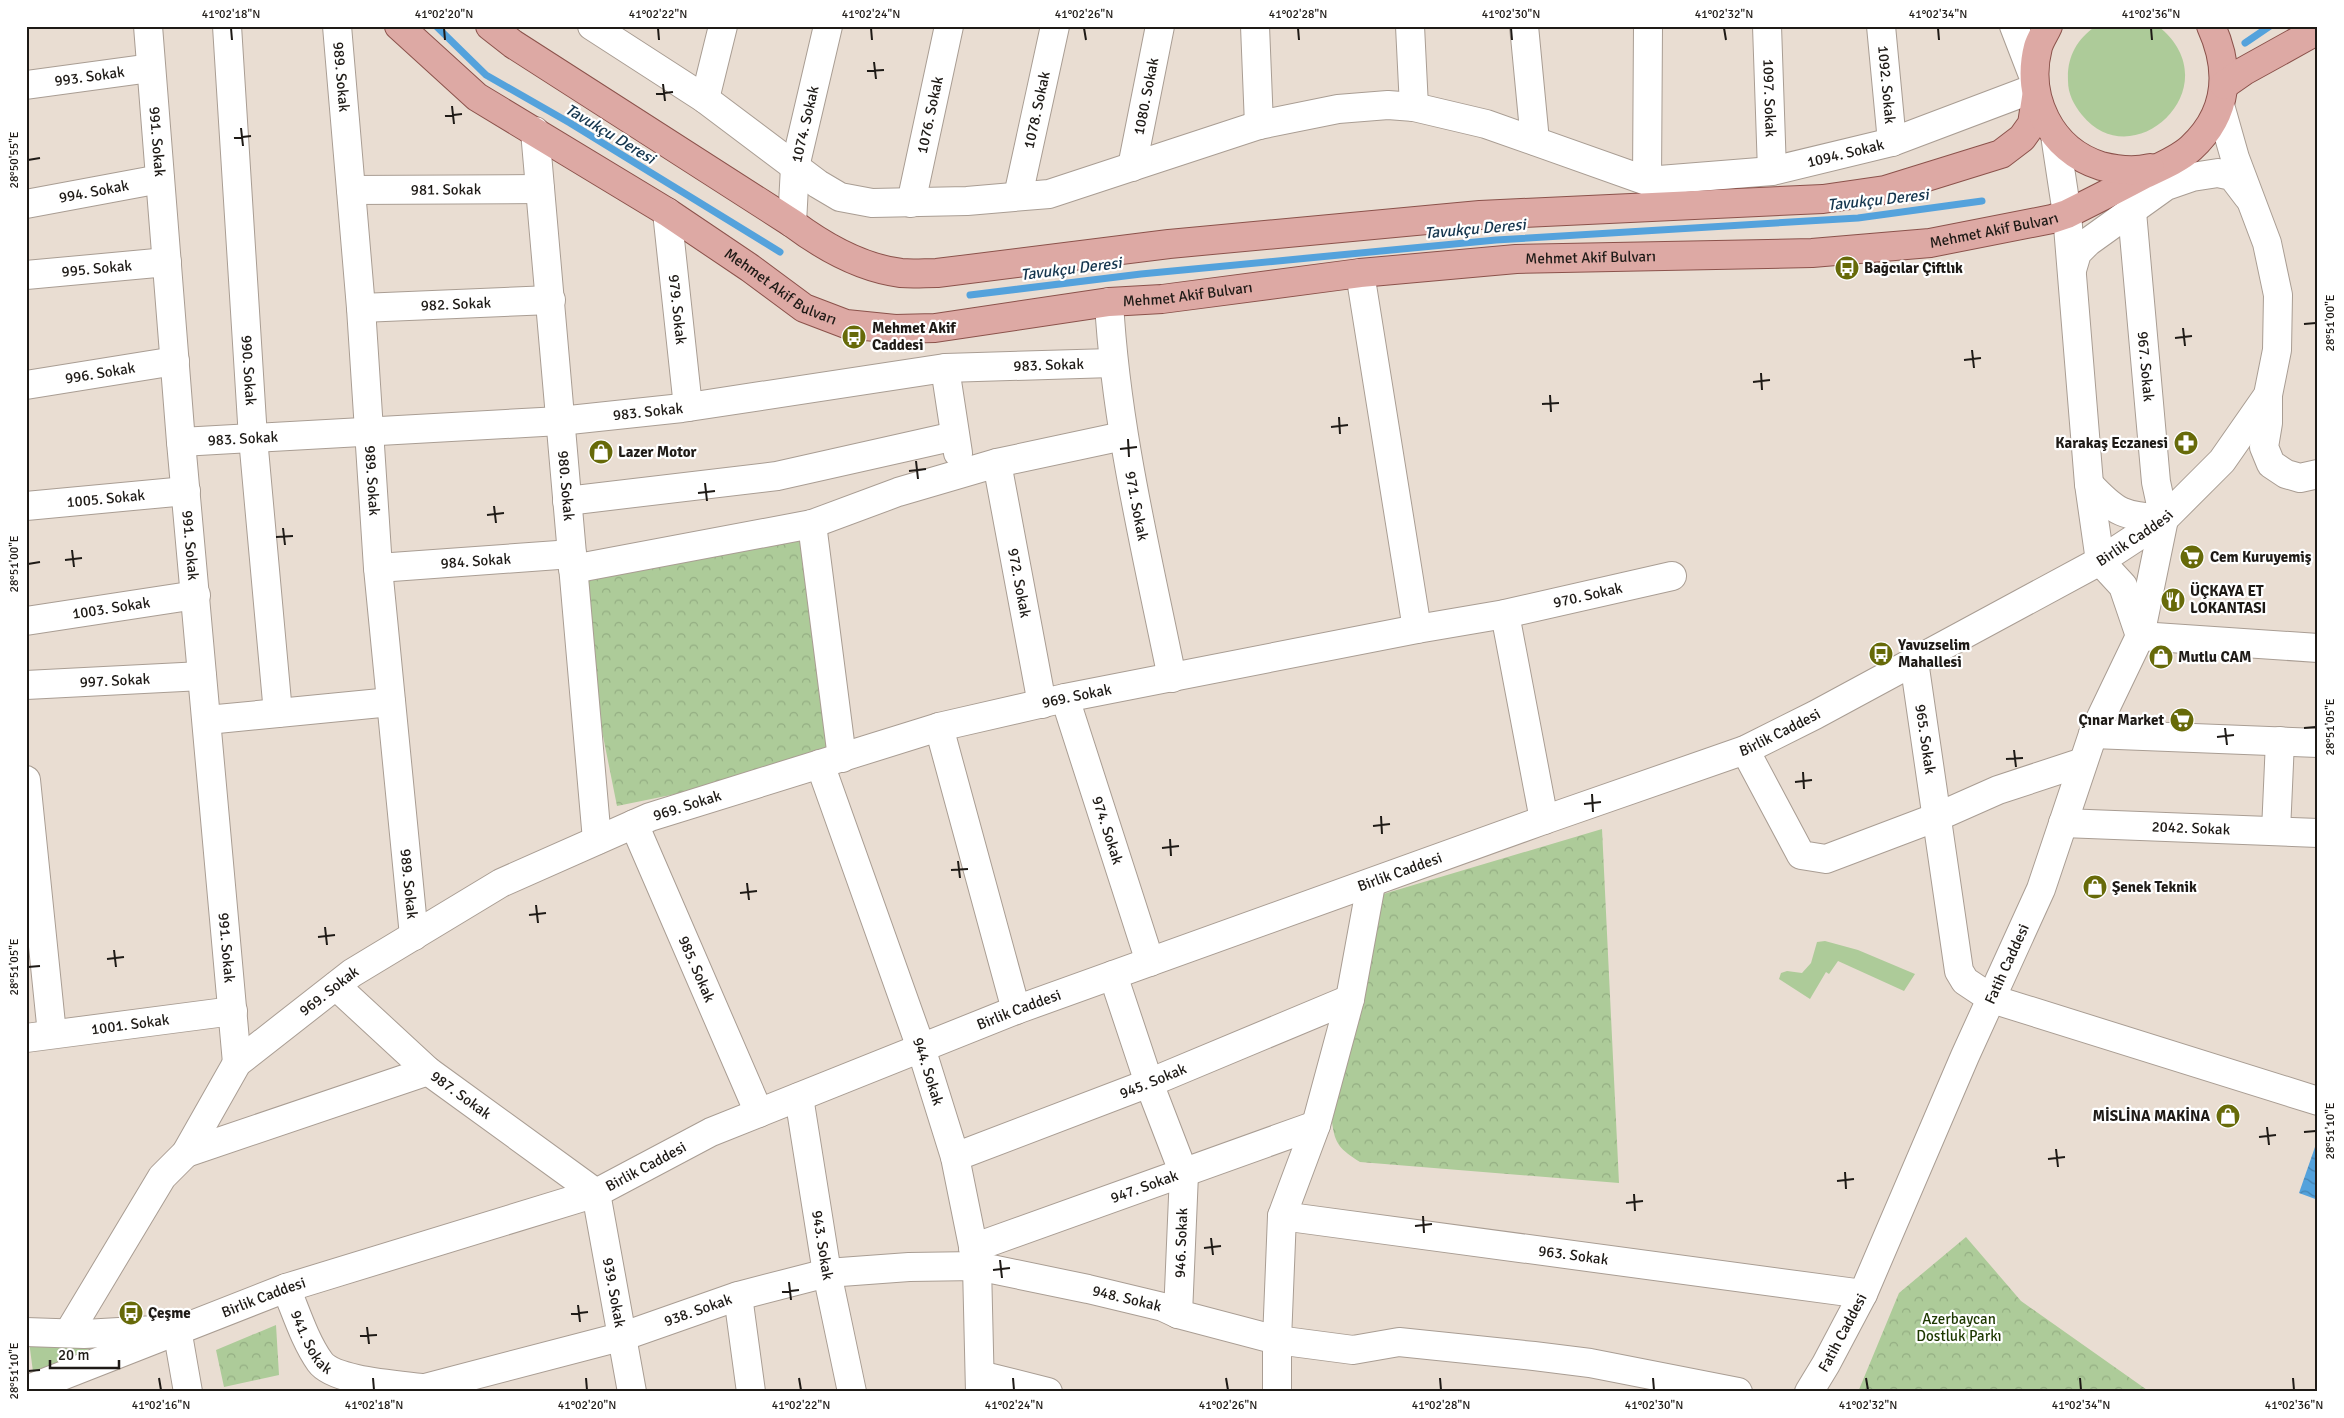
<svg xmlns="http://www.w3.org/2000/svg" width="2344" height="1418" viewBox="0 0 2344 1418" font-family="Signika,sans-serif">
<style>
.grass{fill:#adcb99}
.park{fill:url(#park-crowns)}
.water{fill:url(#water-waves)}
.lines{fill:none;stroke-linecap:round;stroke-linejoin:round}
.stream{stroke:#54a2dc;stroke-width:7}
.minor-casing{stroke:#a99d93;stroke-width:30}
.tertiary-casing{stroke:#a99d93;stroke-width:30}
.secondary-casing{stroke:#a99d93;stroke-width:30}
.primary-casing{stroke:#8b524b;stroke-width:30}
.minor{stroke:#fff;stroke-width:28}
.tertiary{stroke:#fff;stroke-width:28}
.secondary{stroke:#fff;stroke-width:28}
.primary{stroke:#dda9a4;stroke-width:28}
.ticks{fill:none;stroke:#1e1a16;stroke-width:2}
.labels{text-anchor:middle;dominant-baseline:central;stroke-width:4.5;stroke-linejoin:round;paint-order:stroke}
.street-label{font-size:15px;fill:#1e1a16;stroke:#fff}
.poi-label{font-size:15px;font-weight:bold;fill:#1e1a16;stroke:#fff;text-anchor:start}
.park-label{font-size:15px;fill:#1d3800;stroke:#fff}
.water-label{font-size:16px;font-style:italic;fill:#15364e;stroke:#fff}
.neatline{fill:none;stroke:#1e1a16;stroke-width:2}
.ticks-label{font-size:12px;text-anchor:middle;fill:#1e1a16}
</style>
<defs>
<pattern id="park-crowns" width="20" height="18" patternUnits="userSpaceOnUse" patternTransform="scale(1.25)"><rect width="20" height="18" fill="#adcb99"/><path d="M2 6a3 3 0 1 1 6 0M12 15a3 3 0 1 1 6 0" fill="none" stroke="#94ae83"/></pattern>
<pattern id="water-waves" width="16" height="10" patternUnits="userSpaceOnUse" patternTransform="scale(1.25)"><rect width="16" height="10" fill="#54a2dc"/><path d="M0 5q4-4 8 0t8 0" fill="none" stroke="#4583b1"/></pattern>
</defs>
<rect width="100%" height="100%" fill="#e9ddd2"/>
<!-- grass -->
<path class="grass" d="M2096,26h62c75,59 -24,153 -76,89 -8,-10 -14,-21 -14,-34 -1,-24 8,-41 28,-55z
M1825,941l33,9 57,24 -11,17 -66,-30 -9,13 -3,-2 -16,27 -31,-20 2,-6 6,-2 15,2 9,-10 6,-21z
M29,1341l70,4 -66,27z"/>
<!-- park -->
<path class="park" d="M805,518l48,240 -236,48 -48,-240z
M1602,829l17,354 -259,-21c-20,-13 -25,-17 -28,-40l48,-227z
M1966,1237l55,64 129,91h-292l41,-99z
M276,1325l3,50 -55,12 -8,-37z"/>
<!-- water -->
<path class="water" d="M2315,1147l3,1v52l-19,-7z"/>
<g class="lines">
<!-- stream -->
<path class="stream" d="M436,26l50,49 84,48 210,129
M2245,43l25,-17
M970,295l171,-21 355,-34 362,-22 124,-17"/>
<defs>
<g id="minor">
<path id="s1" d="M148,26l33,416 56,621"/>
<path id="s2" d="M227,26l26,412 25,275"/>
<path id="s3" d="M337,26l24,282 17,260 36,368"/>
<path id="s4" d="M592,26l113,73 113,85 22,13 32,6 95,-2 82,-7 210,-69 79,-16 50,-4 26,2 72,17 161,57 125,-10 120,-29 143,-54"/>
<path d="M1255,26l4,99"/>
<path d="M1410,26l4,81"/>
<path d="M1524,26l11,115"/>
<path id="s5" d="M1767,26l5,145"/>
<path id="s6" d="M1881,26l11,116"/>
<path id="s7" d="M26,85l125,-17"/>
<path d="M705,99l18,-73"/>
<path id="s8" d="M535,131l62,709"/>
<path id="s9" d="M1132,167l28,-141"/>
<path d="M1647,181l1,-155"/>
<path id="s10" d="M351,190l189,-1"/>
<path id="s11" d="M1018,196l37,-170"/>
<path id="s12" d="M911,203l38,-177"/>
<path id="s13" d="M26,204l134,-25"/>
<path id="s14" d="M667,212l21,195"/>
<path id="s15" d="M2132,212l24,270 8,37"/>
<path id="s16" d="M792,223l3,-56 33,-141"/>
<path d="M1360,273l57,356"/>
<path id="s17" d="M26,275l141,-13"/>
<path id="s18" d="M1109,302c7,127 38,252 63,376"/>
<path id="s19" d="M361,308l190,-8"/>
<path d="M945,368l13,85"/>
<path id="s20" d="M26,385l149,-24"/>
<path id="s21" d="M181,442l379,-21 122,-13 263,-40 167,-5"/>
<path id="s22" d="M997,463l45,241"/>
<path d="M567,501l210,-25 178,-40"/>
<path id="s23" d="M26,506l160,-15"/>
<path d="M812,524l30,234"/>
<path id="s24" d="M378,568l194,-14"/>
<path d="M573,569l239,-45 86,-32 99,-29 126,-27"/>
<path d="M1505,614l39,206"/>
<path id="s25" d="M26,621l170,-26"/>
<path d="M2140,636l178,12"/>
<path id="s26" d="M1914,661l45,310 6,10 27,18 326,102"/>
<path id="s27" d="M26,685l176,-9"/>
<path id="s28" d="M1065,698l85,264"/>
<path d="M207,720l184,-18"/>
<path d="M939,727l77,283"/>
<path d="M2093,734l225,9"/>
<path d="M1745,750l56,105 25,4 111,-42 61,-27 85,-28"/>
<path id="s29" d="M820,764l101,284 34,109 22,109 3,126"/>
<path d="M26,780l26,254"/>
<path id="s30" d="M2063,823l255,10"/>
<path id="s31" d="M634,824l125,289"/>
<path d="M2276,831l4,-90"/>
<path d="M1113,975l36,108 35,91 -6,140"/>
<path id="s32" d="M336,986l92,85 168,122 36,199"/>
<path id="s33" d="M26,1038l207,-27"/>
<path id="s34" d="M799,1097l28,176 25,119"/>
<path d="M186,1153l242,-82"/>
<path id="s35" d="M955,1157l194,-74 201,-84"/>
<path id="s36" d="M1282,1216l581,78"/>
<path id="s37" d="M973,1248l343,-123"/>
<path id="s38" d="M286,1288c10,24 19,53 34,74 16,22 94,23 122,29"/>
<path d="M738,1296l13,96"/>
<path d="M177,1329l11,63"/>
<path id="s39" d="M69,1332l93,-155 24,-24 51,-90 115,-90 149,-90 149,-66 289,-90 126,-29 352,-69 88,-15 167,-38"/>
<path d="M980,1375l68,17"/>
<path id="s40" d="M425,1392v-4l199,-52 114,-40 89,-23 82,-6 68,-1 111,23 75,18 15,7 99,26 76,10 46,-8 135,14 56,7 148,29"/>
<path d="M1277,1392v-52l5,-124 34,-91 34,-126 21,-115"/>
</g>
<path id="tertiary" d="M2268,395v28l-4,24 7,17 15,10 14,4 18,-4"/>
<g id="secondary">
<path d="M2014,26l20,52"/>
<path d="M2055,135l12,79 22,270 11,77 23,25 17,50"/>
<path d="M2072,270l5,-17 11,-11 78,-56 26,-9 26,-4 14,3 16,21"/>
<path d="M26,1332l58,2 71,-4"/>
<path id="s41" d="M26,1390l260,-102 310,-95 115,-61 305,-122 528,-190 201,-70 70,-35 285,-154 64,-42 58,-58 46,-66 9,-45 1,-55 -11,-52 -32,-85 -15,-53"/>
<path id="s42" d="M1809,1392l17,-28 37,-70 102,-238 76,-167 52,-155 47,-98 24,-117c-41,-4 -46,-4 -75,-35"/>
</g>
<g id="primary">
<path id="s43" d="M399,26l78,71 190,115 83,56 54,40 42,16 49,5 40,-1 174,-26 53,-3 198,-26 156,-14 296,-6 118,-10 122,-24 15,-5c26,-13 52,-26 78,-40 15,-7 34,-15 46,-26 38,-35 40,-78 20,-122"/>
<path d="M490,26l23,18 279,179c32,24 69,45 109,50 12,1 24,0 36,0l232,-29 311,-29 343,-16 62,-9 116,-36 21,-16 10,-14 4,-26"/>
<path d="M2048,26c-3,7 -8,14 -10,21 -13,50 12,103 63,119 16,4 33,6 49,2"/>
<path d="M2224,85l20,-14 74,-41"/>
</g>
</defs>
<!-- minor casing -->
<use href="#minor" class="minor-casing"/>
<!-- tertiary casing -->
<use href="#tertiary" class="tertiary-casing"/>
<!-- secondary casing -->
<use href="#secondary" class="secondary-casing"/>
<!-- primary casing -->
<use href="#primary" class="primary-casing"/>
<!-- minor -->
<use href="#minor" class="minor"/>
<!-- tertiary -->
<use href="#tertiary" class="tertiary"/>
<!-- secondary -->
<use href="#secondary" class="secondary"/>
<!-- primary -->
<use href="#primary" class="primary"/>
</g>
<!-- ticks -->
<path class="ticks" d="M231,28l1,12M444,28l1,12M658,28l1,12M871,28l1,12M1084,28l2,12M1298,28l1,12M1511,28l1,12M1724,28l2,12M1938,28l1,12M2151,28l1,12M874,62l2,17M867,71l17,-1M663,84l2,17M656,94l17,-2M452,106l2,18M445,116l17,-2M241,128l2,18M234,138l17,-2M28,160l12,-2M2304,324l12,-1M2183,328l2,18M2175,338l17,-2M1972,350l2,18M1964,360l17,-2M1761,373l1,17M1753,382l17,-2M1550,395l1,17M1542,404l17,-1M1339,417l1,17M1331,427l17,-2M1128,439l1,18M1120,449l17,-2M916,461l2,18M909,471l17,-2M705,483l2,18M698,493l17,-2M494,506l2,17M487,515l17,-2M283,528l2,17M276,537l17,-1M72,550l2,17M65,560l17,-2M28,564l12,-2M2225,728l2,17M2304,728l12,-1M2217,737l17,-2M2014,750l2,17M2006,759l17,-1M1803,772l1,17M1795,782l17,-2M1592,794l1,18M1584,804l17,-2M1381,816l1,18M1373,826l17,-2M1170,839l1,17M1162,848l17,-2M958,861l2,17M951,870l17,-1M747,883l2,17M740,893l17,-2M536,905l2,18M529,915l17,-2M325,927l2,18M318,937l17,-2M114,950l2,17M107,959l17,-2M28,967l12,-1M2267,1127l2,18M2304,1132l12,-1M2259,1137l17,-2M2056,1149l2,18M2048,1159l17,-2M1845,1172l1,17M1837,1181l17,-2M1634,1194l1,17M1626,1203l17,-2M1423,1216l1,17M1415,1226l17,-2M1211,1238l2,17M1204,1248l17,-2M1000,1260l2,18M993,1270l17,-2M789,1282l2,18M782,1292l17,-2M578,1305l2,17M571,1314l17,-2M367,1327l2,17M360,1336l17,-1M28,1371l12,-1M159,1378l2,12M373,1378l1,12M586,1378l1,12M799,1378l2,12M1013,1378l1,12M1226,1378l2,12M1440,1378l1,12M1653,1378l1,12M1866,1378l2,12M2080,1378l1,12M2293,1378l1,12"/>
<!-- icons -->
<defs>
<symbol id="bus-disc" viewBox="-11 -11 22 22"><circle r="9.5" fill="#676a09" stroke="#fff"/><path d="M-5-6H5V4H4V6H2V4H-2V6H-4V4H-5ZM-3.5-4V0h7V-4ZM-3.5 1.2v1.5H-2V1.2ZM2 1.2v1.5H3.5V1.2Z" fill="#fff"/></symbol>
<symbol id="pharmacy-disc" viewBox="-11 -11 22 22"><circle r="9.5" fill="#676a09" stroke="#fff"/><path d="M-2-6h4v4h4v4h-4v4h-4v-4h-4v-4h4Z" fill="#fff"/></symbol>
<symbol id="shop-disc" viewBox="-11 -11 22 22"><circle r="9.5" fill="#676a09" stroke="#fff"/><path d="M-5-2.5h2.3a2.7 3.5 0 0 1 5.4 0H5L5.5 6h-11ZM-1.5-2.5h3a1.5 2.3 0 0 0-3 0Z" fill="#fff"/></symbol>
<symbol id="supermarket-disc" viewBox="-11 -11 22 22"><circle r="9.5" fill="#676a09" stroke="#fff"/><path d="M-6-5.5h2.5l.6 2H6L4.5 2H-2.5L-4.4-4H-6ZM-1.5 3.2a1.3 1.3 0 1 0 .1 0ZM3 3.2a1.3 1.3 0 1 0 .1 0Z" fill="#fff"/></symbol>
<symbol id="restaurant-disc" viewBox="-11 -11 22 22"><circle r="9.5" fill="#676a09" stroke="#fff"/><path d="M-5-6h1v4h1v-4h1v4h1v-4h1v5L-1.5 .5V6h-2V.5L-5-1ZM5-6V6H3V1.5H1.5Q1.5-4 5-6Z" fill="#fff"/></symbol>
</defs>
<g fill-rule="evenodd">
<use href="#bus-disc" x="1833" y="254" width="28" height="28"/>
<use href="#bus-disc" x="840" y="323" width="28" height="28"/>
<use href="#pharmacy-disc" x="2172" y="429" width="28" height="28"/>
<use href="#shop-disc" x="587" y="438" width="28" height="28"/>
<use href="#supermarket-disc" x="2178" y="543" width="28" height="28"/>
<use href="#restaurant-disc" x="2159" y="586" width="28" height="28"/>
<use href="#bus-disc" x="1867" y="640" width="28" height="28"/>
<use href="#shop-disc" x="2147" y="643" width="28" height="28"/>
<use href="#supermarket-disc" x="2168" y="706" width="28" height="28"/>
<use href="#shop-disc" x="2081" y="873" width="28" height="28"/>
<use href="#shop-disc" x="2214" y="1102" width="28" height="28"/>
<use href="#bus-disc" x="117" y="1299" width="28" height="28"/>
</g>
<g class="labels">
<!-- street labels -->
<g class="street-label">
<text stroke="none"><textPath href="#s7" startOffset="64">993. Sokak</textPath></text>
<text stroke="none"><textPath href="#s3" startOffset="51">989. Sokak</textPath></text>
<text stroke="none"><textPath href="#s6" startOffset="59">1092. Sokak</textPath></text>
<text stroke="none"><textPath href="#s9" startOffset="72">1080. Sokak</textPath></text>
<text stroke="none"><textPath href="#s5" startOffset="72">1097. Sokak</textPath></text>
<text stroke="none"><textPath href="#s11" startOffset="88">1078. Sokak</textPath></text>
<text stroke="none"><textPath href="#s12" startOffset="90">1076. Sokak</textPath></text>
<text stroke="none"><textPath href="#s16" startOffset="100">1074. Sokak</textPath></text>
<text stroke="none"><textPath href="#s1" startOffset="116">991. Sokak</textPath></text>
<text stroke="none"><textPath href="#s4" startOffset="1335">1094. Sokak</textPath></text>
<text stroke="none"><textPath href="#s10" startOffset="95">981. Sokak</textPath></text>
<text stroke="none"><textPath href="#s13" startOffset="69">994. Sokak</textPath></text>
<text stroke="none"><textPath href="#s43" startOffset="1694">Mehmet Akif Bulvarı</textPath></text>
<text stroke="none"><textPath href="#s43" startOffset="1289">Mehmet Akif Bulvarı</textPath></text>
<text stroke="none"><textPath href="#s17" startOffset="71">995. Sokak</textPath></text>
<text stroke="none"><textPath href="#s43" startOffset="464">Mehmet Akif Bulvarı</textPath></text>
<text stroke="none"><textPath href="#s43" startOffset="884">Mehmet Akif Bulvarı</textPath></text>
<text stroke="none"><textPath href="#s19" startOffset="95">982. Sokak</textPath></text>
<text stroke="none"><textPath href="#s14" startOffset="98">979. Sokak</textPath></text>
<text stroke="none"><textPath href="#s21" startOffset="872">983. Sokak</textPath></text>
<text stroke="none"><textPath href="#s15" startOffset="155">967. Sokak</textPath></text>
<text stroke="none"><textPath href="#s2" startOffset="345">990. Sokak</textPath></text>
<text stroke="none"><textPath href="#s20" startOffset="75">996. Sokak</textPath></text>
<text stroke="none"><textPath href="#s21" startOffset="468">983. Sokak</textPath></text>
<text stroke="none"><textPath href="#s21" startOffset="62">983. Sokak</textPath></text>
<text stroke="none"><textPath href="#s3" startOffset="456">989. Sokak</textPath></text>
<text stroke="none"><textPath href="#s8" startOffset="356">980. Sokak</textPath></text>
<text stroke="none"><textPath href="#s23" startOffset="80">1005. Sokak</textPath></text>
<text stroke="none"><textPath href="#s18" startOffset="206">971. Sokak</textPath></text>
<text stroke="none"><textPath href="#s41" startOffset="2280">Birlik Caddesi</textPath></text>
<text stroke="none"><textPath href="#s1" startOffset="521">991. Sokak</textPath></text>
<text stroke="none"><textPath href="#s24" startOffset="98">984. Sokak</textPath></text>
<text stroke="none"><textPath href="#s22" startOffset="122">972. Sokak</textPath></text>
<text stroke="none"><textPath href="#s39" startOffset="1766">970. Sokak</textPath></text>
<text stroke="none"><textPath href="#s25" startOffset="86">1003. Sokak</textPath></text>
<text stroke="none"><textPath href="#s27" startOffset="89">997. Sokak</textPath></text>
<text stroke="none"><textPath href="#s39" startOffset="1245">969. Sokak</textPath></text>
<text stroke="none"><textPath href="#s41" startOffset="1875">Birlik Caddesi</textPath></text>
<text stroke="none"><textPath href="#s26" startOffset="79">965. Sokak</textPath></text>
<text stroke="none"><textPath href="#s39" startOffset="840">969. Sokak</textPath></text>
<text stroke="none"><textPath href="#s30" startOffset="128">2042. Sokak</textPath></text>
<text stroke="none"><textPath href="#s28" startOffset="139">974. Sokak</textPath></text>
<text stroke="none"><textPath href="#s41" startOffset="1470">Birlik Caddesi</textPath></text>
<text stroke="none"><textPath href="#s3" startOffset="861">989. Sokak</textPath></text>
<text stroke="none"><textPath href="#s1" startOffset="925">991. Sokak</textPath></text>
<text stroke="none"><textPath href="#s42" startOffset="472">Fatih Caddesi</textPath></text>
<text stroke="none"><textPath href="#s31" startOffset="158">985. Sokak</textPath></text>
<text stroke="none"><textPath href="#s39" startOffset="435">969. Sokak</textPath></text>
<text stroke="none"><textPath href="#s41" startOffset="1065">Birlik Caddesi</textPath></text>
<text stroke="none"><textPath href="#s33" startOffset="105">1001. Sokak</textPath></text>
<text stroke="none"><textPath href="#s29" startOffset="326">944. Sokak</textPath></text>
<text stroke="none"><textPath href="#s35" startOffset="212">945. Sokak</textPath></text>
<text stroke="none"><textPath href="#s32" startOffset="166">987. Sokak</textPath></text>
<text stroke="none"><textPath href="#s41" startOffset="660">Birlik Caddesi</textPath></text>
<text stroke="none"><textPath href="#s37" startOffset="182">947. Sokak</textPath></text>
<text transform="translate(1181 1243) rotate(-88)">946. Sokak</text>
<text stroke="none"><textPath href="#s34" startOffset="150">943. Sokak</textPath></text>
<text stroke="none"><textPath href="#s36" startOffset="294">963. Sokak</textPath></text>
<text stroke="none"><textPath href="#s32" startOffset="434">939. Sokak</textPath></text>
<text stroke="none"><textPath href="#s41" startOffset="255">Birlik Caddesi</textPath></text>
<text stroke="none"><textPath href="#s40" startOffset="726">948. Sokak</textPath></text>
<text stroke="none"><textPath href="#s40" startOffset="288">938. Sokak</textPath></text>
<text stroke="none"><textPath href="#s42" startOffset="68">Fatih Caddesi</textPath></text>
<text stroke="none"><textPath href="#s38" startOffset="60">941. Sokak</textPath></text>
</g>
<!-- poi labels -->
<g class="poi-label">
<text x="1864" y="268">Bağcılar Çiftlık</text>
<text x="872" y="328">Mehmet Akif<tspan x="872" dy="17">Caddesi</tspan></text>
<text x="2168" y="443" text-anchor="end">Karakaş Eczanesi</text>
<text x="618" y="452">Lazer Motor</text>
<text x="2210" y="557">Cem Kuruyemiş</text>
<text x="2190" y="591">ÜÇKAYA ET<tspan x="2190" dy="17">LOKANTASI</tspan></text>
<text x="1898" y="645">Yavuzselim<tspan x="1898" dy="17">Mahallesi</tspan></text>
<text x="2178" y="657">Mutlu CAM</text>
<text x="2164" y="720" text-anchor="end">Çınar Market</text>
<text x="2112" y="887">Şenek Teknik</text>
<text x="2210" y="1116" text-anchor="end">MİSLİNA MAKİNA</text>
<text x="148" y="1313">Çeşme</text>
</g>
<!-- park labels -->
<g class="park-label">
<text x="1959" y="1319">Azerbaycan<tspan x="1959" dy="17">Dostluk Parkı</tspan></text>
</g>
<!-- water labels -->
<g class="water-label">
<text transform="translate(610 134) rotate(31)">Tavukçu Deresi</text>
<text transform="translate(1878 200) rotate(-6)">Tavukçu Deresi</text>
<text transform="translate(1475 229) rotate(-5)">Tavukçu Deresi</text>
<text transform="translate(1071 269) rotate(-7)">Tavukçu Deresi</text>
</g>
</g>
<!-- border -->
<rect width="2344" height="1418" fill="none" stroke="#ffffff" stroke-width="55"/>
<!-- scale -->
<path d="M50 1360v8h69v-8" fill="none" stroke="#1e1a16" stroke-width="2.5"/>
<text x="58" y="1360" font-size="15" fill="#1e1a16" stroke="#ffffff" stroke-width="4" paint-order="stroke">20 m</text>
<rect x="28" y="28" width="2288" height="1362" class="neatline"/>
<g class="ticks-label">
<text x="231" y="18">41°02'18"N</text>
<text x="444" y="18">41°02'20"N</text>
<text x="658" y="18">41°02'22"N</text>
<text x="871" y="18">41°02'24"N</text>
<text x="1084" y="18">41°02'26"N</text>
<text x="1298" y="18">41°02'28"N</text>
<text x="1511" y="18">41°02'30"N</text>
<text x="1724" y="18">41°02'32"N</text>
<text x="1938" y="18">41°02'34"N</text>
<text x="2151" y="18">41°02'36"N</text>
<text transform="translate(14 160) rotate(-90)" y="4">28°50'55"E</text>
<text transform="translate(2330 323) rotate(-90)" y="4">28°51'00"E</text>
<text transform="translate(14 564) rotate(-90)" y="4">28°51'00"E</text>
<text transform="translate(2330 727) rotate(-90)" y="4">28°51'05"E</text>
<text transform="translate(14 967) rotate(-90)" y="4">28°51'05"E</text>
<text transform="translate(2330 1131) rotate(-90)" y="4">28°51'10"E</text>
<text transform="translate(14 1371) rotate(-90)" y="4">28°51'10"E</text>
<text x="161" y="1409">41°02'16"N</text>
<text x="374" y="1409">41°02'18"N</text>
<text x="587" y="1409">41°02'20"N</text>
<text x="801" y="1409">41°02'22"N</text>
<text x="1014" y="1409">41°02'24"N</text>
<text x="1228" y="1409">41°02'26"N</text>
<text x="1441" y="1409">41°02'28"N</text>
<text x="1654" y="1409">41°02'30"N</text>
<text x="1868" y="1409">41°02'32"N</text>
<text x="2081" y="1409">41°02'34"N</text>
<text x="2294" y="1409">41°02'36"N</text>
</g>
</svg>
